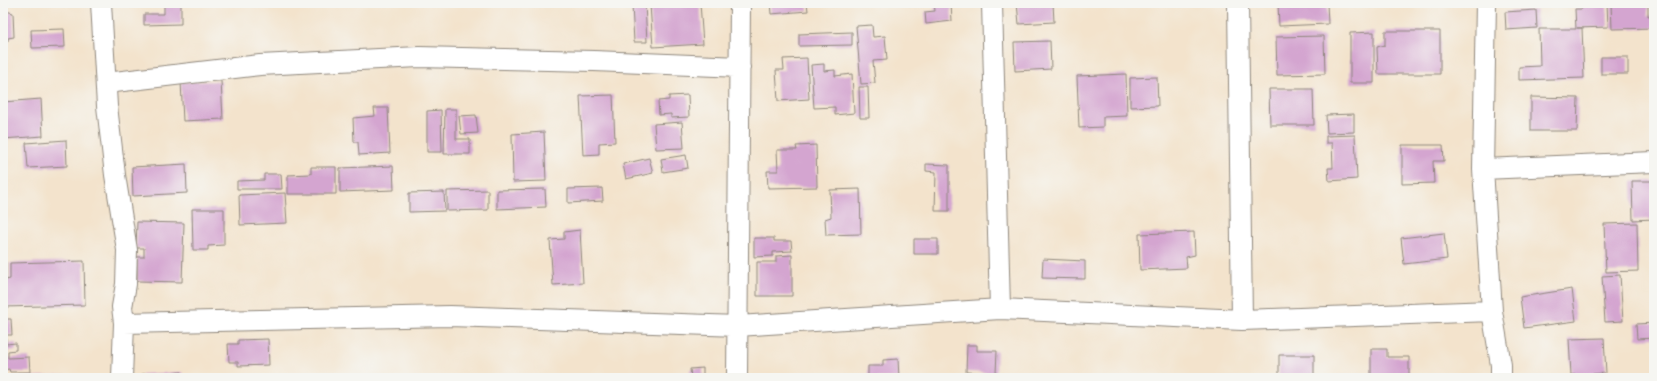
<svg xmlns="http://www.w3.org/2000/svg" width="1657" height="381" viewBox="0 0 1657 381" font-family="'Gochi Hand',sans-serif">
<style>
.building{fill:#d4a5d0}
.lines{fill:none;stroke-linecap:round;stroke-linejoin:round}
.street-casing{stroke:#8f877c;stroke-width:22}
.street{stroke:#fff;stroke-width:20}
</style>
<rect width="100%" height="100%" fill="#f6f6f2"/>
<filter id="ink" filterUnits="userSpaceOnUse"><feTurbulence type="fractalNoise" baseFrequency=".025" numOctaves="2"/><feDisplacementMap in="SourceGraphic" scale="8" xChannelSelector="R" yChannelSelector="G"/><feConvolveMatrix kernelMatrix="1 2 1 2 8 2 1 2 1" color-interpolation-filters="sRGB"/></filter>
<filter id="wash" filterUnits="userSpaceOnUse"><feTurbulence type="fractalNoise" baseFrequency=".012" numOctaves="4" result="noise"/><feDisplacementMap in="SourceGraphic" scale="16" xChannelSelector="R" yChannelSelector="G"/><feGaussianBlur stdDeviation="0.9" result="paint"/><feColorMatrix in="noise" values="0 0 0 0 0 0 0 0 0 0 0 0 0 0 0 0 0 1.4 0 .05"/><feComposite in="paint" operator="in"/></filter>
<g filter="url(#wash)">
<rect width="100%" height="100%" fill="#f3e3cc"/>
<g id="blocks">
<!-- building -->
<path class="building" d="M3,3l3,8 7,2 1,24 -6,1v3h-5z
M164,3h17v21l-37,1v-11h20z
M687,3h13l3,41 -50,3 -3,-42z
M770,3h37l1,8 -37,3z
M934,3h17l1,18 -26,3 -1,-12 10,-1z
M1017,3h36l1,19 -35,2z
M1278,3h49l1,21 -49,2z
M1582,3h25l1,24 -31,1h5l2,50 -65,2v-13l21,-1 -1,-37h37l-1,-20h7z
M1611,3h37v13l6,-1v13l-42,1z
M645,4l2,38h-13l-2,-37z
M1536,10l1,18 -31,2 -1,-18z
M872,25l1,12 12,-1 2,24 -14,1 2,22 -14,1 -5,-58z
M64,29l1,18 -33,1 -1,-18z
M1385,31h55v43h-62l-1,-27 8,-2z
M852,32v13l-53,1v-12z
M1374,32v51h-24v-50z
M1324,36l1,38 -48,1 -1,-38z
M1050,41l1,28 -36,2 -1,-29z
M1601,57h27v17h-27z
M807,58l2,41 -31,2 -2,-31h8l-1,-11z
M824,64v7l11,-1v6l17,-2 2,39 -19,2v-8l-21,1 -3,-43z
M1126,74l1,42 -24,1v10l-24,1 -2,-52z
M1157,77l1,29 -28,1v-29z
M221,81l2,38 -40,2 -2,-39z
M859,87h9l1,31h-9z
M1269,89h44l1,36h-44z
M613,95l2,47 -16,1v11l-16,1 -3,-59z
M688,95l1,22 -18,1v-4l-12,1 -1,-14 11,-1v-4z
M1531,97l47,1 -1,33h-46z
M41,99l2,37 -40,3v-37z
M374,108h14l2,45 -31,2 -1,-13h-4l-1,-24 22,-2z
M445,109h11v30h14v15h-26z
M441,110l1,42h-15v-41z
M1354,114v18l-27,1 -1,-18z
M476,115l2,18 -17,1 -2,-18z
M682,122l2,26 -28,1 -2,-25z
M544,132l2,49 -33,1 -1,-48z
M1355,135l2,44 -28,2 -1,-13h5l-1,-25h-6v-7z
M66,140l1,26 -39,2 -2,-25z
M816,145l1,42 -49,1 -1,-17h11l-1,-21h20l-1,-4z
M1402,145h41l1,16h-11l1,22 -32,1z
M686,155l2,13 -25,4 -2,-13z
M649,158l4,15 -27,6 -3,-15z
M186,164l1,29 -54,3 -1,-29z
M926,164l23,1v46h-14l1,-39 -10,-1z
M393,166l1,24 -54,2v-24z
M311,167h25v27h-48v-19l23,-1z
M264,174h17l1,15h-45v-8l27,-1z
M1632,181h22v38l-21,1z
M602,188l1,13 -35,2v-14z
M545,189l1,18 -49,2v-19z
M860,189l1,45 -35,1 -1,-16 6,-2 -1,-27z
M488,190v20l-41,1v-20z
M444,192l1,19 -36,1v-19z
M285,193l2,30 -47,2 -1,-30z
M192,209h32v36l-16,1v4h-15z
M137,222l47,1 -2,59 -45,-1v-24h7v-9h-8z
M1637,223l1,48 -32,1 -2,-48z
M580,230l3,53 -30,2 -3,-45 14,-1v-7z
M1194,232l1,23 -9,2 1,11 -47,2 -1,-36z
M1444,233l3,26 -43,5 -3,-26z
M754,238h20v3h17l1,10 -19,1v4l-19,1z
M914,239h24v15h-24z
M792,255v41h-35v-34h19v-6z
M1043,259l42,2v18l-43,-1z
M84,261l1,44 -82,2v-45h3v18l4,-1v-16z
M1620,275l3,46 -18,1 -3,-46z
M1572,289l4,32 -52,7 -4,-31z
M3,319h8l1,16h-6v9l10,-1v7l-8,1v7l21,-1 1,15h-20l-1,-3 -6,1z
M1654,323v15l-17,1 -1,-15z
M1604,338l2,35 -35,2 -2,-36z
M268,339l1,26 -31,1v-4h-9l-1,-18h10v-4z
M967,345h10v6h20l-1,22 -30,-1z
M1371,349h16v8h22v21h-38z
M1279,355h35v23h-35z
M898,359l1,19h-31v-12h15v-6z
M703,368v10h-12l-1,-9z
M182,372l1,6h-41v-4z
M72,375v3h-45v-1z"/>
</g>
</g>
<g filter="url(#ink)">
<use href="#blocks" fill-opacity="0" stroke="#8f877c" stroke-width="1"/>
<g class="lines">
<defs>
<path id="street" d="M101,3l6,103 8,69 12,75 -1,34 -4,23 2,16 -2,55
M992,3l8,306
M1238,3l4,317
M1486,3l-3,166 9,142 9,54v13
M106,83l154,-18 159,-8 175,4 146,6
M1483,169l171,-7
M124,323l326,-7 288,10 262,-17 242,11 250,-9
M737,378l3,-375"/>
</defs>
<!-- street casing -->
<use href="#street" class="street-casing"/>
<!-- street -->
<use href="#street" class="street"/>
</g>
</g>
<!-- margin -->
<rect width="1657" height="381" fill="none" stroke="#f6f6f2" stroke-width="16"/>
</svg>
